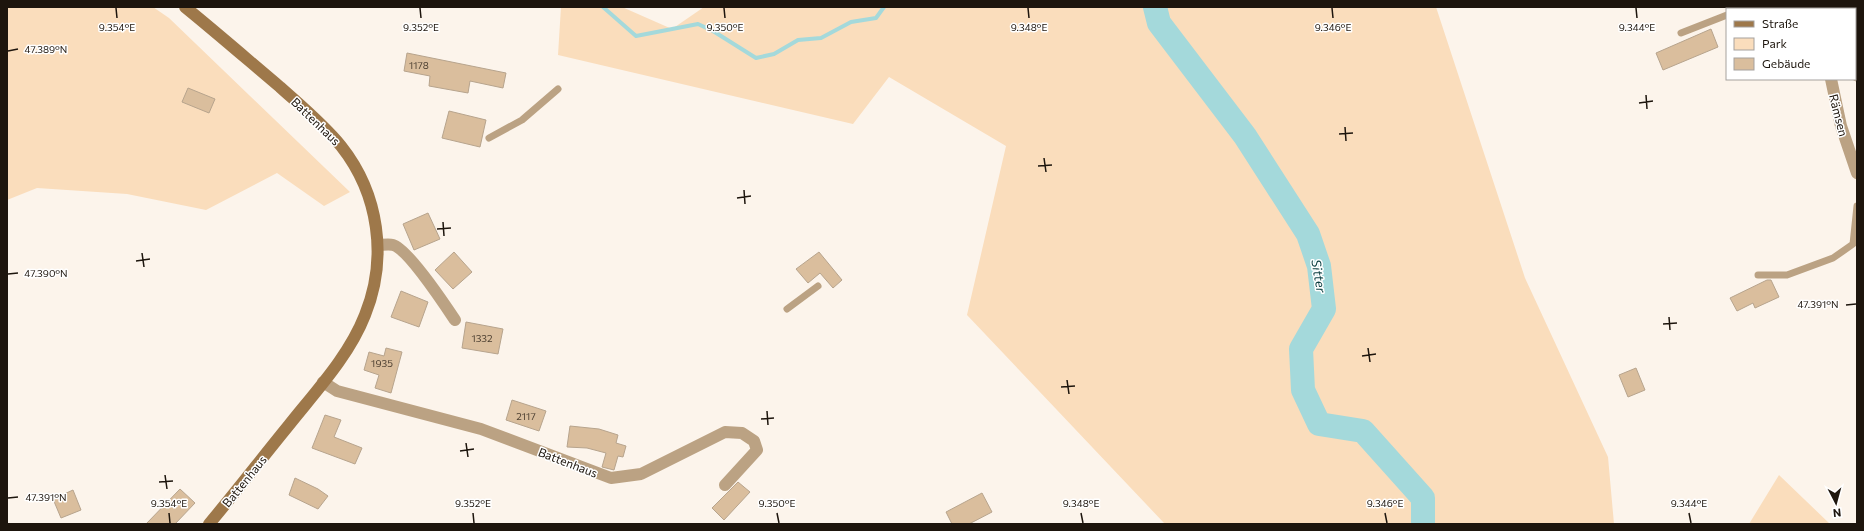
<svg xmlns="http://www.w3.org/2000/svg" width="1864" height="531" viewBox="0 0 1864 531" font-family="Commissioner,sans-serif">
<style>
.green{fill:#faddbc}
.lines{fill:none;stroke-linecap:round;stroke-linejoin:round}
.stream{stroke:#a4d9db;stroke-width:4}
.river{stroke:#a4d9db;stroke-width:24}
.building{fill:#dabe9d;stroke:#b7a48d}
.lane{stroke:#bba283;stroke-width:7}
.street{stroke:#bba283;stroke-width:12}
.secondary{stroke:#9e784a;stroke-width:12}
.ticks{fill:none;stroke:#1d150d;stroke-width:1.5}
.labels{text-anchor:middle;dominant-baseline:central;stroke-width:3;stroke-linejoin:round;paint-order:stroke}
.number-label{font-size:10px;fill:#4c3f31}
.street-label{font-size:12px;fill:#1d150d;stroke:#fff}
.water-label{font-size:13px;font-style:italic;fill:#093c3e;stroke:#fff}
.ticks-label{font-size:10px;text-anchor:middle;fill:#1d150d;stroke:#fff;stroke-width:3;stroke-linejoin:round;paint-order:stroke}
</style>
<rect width="100%" height="100%" fill="#fcf4eb"/>
<!-- green -->
<path class="green" d="M7,7h146l16,11 181,174 -26,14 -47,-33 -71,37 -79,-16 -90,-6 -30,12z
M561,7h61l50,22 32,-22h732l89,271 83,179 6,67h-453l3,-1 -197,-208 39,-169 -117,-69 -36,47 -295,-69z
M1779,475l51,49h-81z"/>
<g class="lines">
<!-- stream -->
<path class="stream" d="M603,7l33,29 62,-12 15,7 43,27 18,-4 24,-14 23,-2 30,-16 25,-4 8,-11"/>
<!-- river -->
<path class="river" d="M1155,7l4,16 86,113 63,98 11,32 5,43 -23,40 2,41 16,34 44,7 60,67v26"/>
</g>
<!-- building -->
<path class="building" d="M1711,29l7,18 -55,23 -7,-17z
M407,53l99,20 -3,15 -33,-7 -2,12 -39,-7 1,-10 -26,-5z
M188,88l27,11 -6,14 -27,-11z
M449,111l37,9 -6,27 -38,-9z
M428,213l12,26 -26,11 -11,-26z
M454,252l18,20 -19,17 -18,-19z
M819,252l23,28 -9,8 -13,-15 -12,10 -12,-14z
M1767,280h4l8,17 -24,11 -2,-5 -16,8 -7,-13z
M401,291l27,11 -9,25 -28,-10z
M466,322l37,7 -5,25 -36,-6z
M386,348l16,4 -11,41 -16,-5 4,-13 -15,-5 5,-18 15,4z
M1636,368l9,22 -17,7 -9,-22z
M512,400l34,11 -7,20 -33,-11z
M325,415l16,5 -7,17 28,11 -7,16 -43,-16z
M570,426l29,3 19,6 -2,8 10,3 -3,11 -5,-1 -4,14 -12,-3 4,-14 -19,-5 -20,-1z
M295,478l23,11 10,7 -10,13 -29,-14z
M738,482l12,10 -26,28 -12,-12z
M180,489l15,14 -20,21h-29z
M73,490l8,20 -20,8 -8,-19z
M982,493l10,19 -23,12h-17l-6,-12z"/>
<g class="lines">
<!-- lane -->
<path class="lane" d="M1744,9l5,-2
M1681,33l46,-18
M1855,77l2,1
M489,138l33,-18 36,-31
M1758,275h29l46,-17 20,-14 4,-38
M787,309l31,-23"/>
<!-- street -->
<path class="street" d="M1805,7l1,2
M1831,79l10,47 16,47
M378,245c4,0 11,-1 15,0 15,4 52,60 62,75
M323,382l14,9 144,38 130,49 30,-4 84,-42 17,1 12,8 3,9 -32,35"/>
<!-- secondary -->
<path class="secondary" d="M185,7c32,26 63,53 95,80 21,19 43,37 61,59 38,48 47,112 24,169 -16,41 -49,76 -76,110 -27,33 -53,67 -80,99"/>
</g>
<!-- ticks -->
<path class="ticks" d="M116,8l1,10M420,8l1,10M724,8l1,10M1028,8l1,10M1332,8l1,10M1636,8l1,10M8,51l10,-2M1646,95l1,14M1639,103l14,-2M1345,127l1,14M1339,134l14,-1M1044,158l2,14M1038,166l14,-1M744,190l1,14M737,198l14,-2M443,222l1,14M437,229l14,-1M142,253l2,14M136,261l14,-2M8,274l10,-1M1846,305l10,-1M1669,317l1,13M1663,324l14,-1M1368,348l2,14M1362,356l14,-2M1067,380l2,14M1061,387l14,-1M767,411l1,14M761,419l13,-1M466,443l2,14M460,451l14,-2M165,475l2,14M159,482l14,-1M8,498l10,-1M169,513l1,10M473,513l1,10M777,513l2,10M1081,513l2,10M1385,513l2,10M1689,513l2,10"/>
<g class="labels">
<!-- number labels -->
<g class="number-label">
<text x="419" y="65">1178</text>
<text x="482" y="338">1332</text>
<text x="382" y="363">1935</text>
<text x="526" y="416">2117</text>
</g>
<!-- street labels -->
<g class="street-label">
<text transform="translate(1839 115) rotate(76)">Rämsen</text>
<text transform="translate(316 121) rotate(44)">Battenhaus</text>
<text transform="translate(568 462) rotate(21)">Battenhaus</text>
<text transform="translate(244 481) rotate(-51)">Battenhaus</text>
</g>
<!-- water labels -->
<g class="water-label">
<text transform="translate(1319 276) rotate(80)">Sitter</text>
</g>
</g>
<g class="ticks-label">
<text x="117" y="31">9.354°E</text>
<text x="421" y="31">9.352°E</text>
<text x="725" y="31">9.350°E</text>
<text x="1029" y="31">9.348°E</text>
<text x="1333" y="31">9.346°E</text>
<text x="1637" y="31">9.344°E</text>
<text x="46" y="53">47.389°N</text>
<text x="46" y="277">47.390°N</text>
<text x="1818" y="308">47.391°N</text>
<text x="46" y="501">47.391°N</text>
<text x="169" y="507">9.354°E</text>
<text x="473" y="507">9.352°E</text>
<text x="777" y="507">9.350°E</text>
<text x="1081" y="507">9.348°E</text>
<text x="1385" y="507">9.346°E</text>
<text x="1689" y="507">9.344°E</text>
</g>
<!-- border -->
<rect width="1864" height="531" fill="none" stroke="#1d150d" stroke-width="16"/>
<!-- legend -->
<rect x="1726" y="8" width="130" height="72" fill="#ffffff" stroke="#a5a19e"/>
<rect x="1734" y="21" width="20" height="6" fill="#9e784a" stroke="#a5a19e"/>
<text x="1762" y="28" font-size="12" fill="#1d150d">Straße</text>
<rect x="1734" y="38" width="20" height="12" fill="#faddbc" stroke="#a5a19e"/>
<text x="1762" y="48" font-size="12" fill="#1d150d">Park</text>
<rect x="1734" y="58" width="20" height="12" fill="#dabe9d" stroke="#a5a19e"/>
<text x="1762" y="68" font-size="12" fill="#1d150d">Gebäude</text>
<!-- north arrow -->
<g transform="translate(1836 503) rotate(174)" stroke="#ffffff" stroke-width="3" paint-order="stroke">
<path d="M0-3L7 15L0 10L-7 15Z" fill="#1d150d"/>
<text y="-6" font-size="11" font-weight="bold" text-anchor="middle" fill="#1d150d">N</text>
</g>
</svg>
